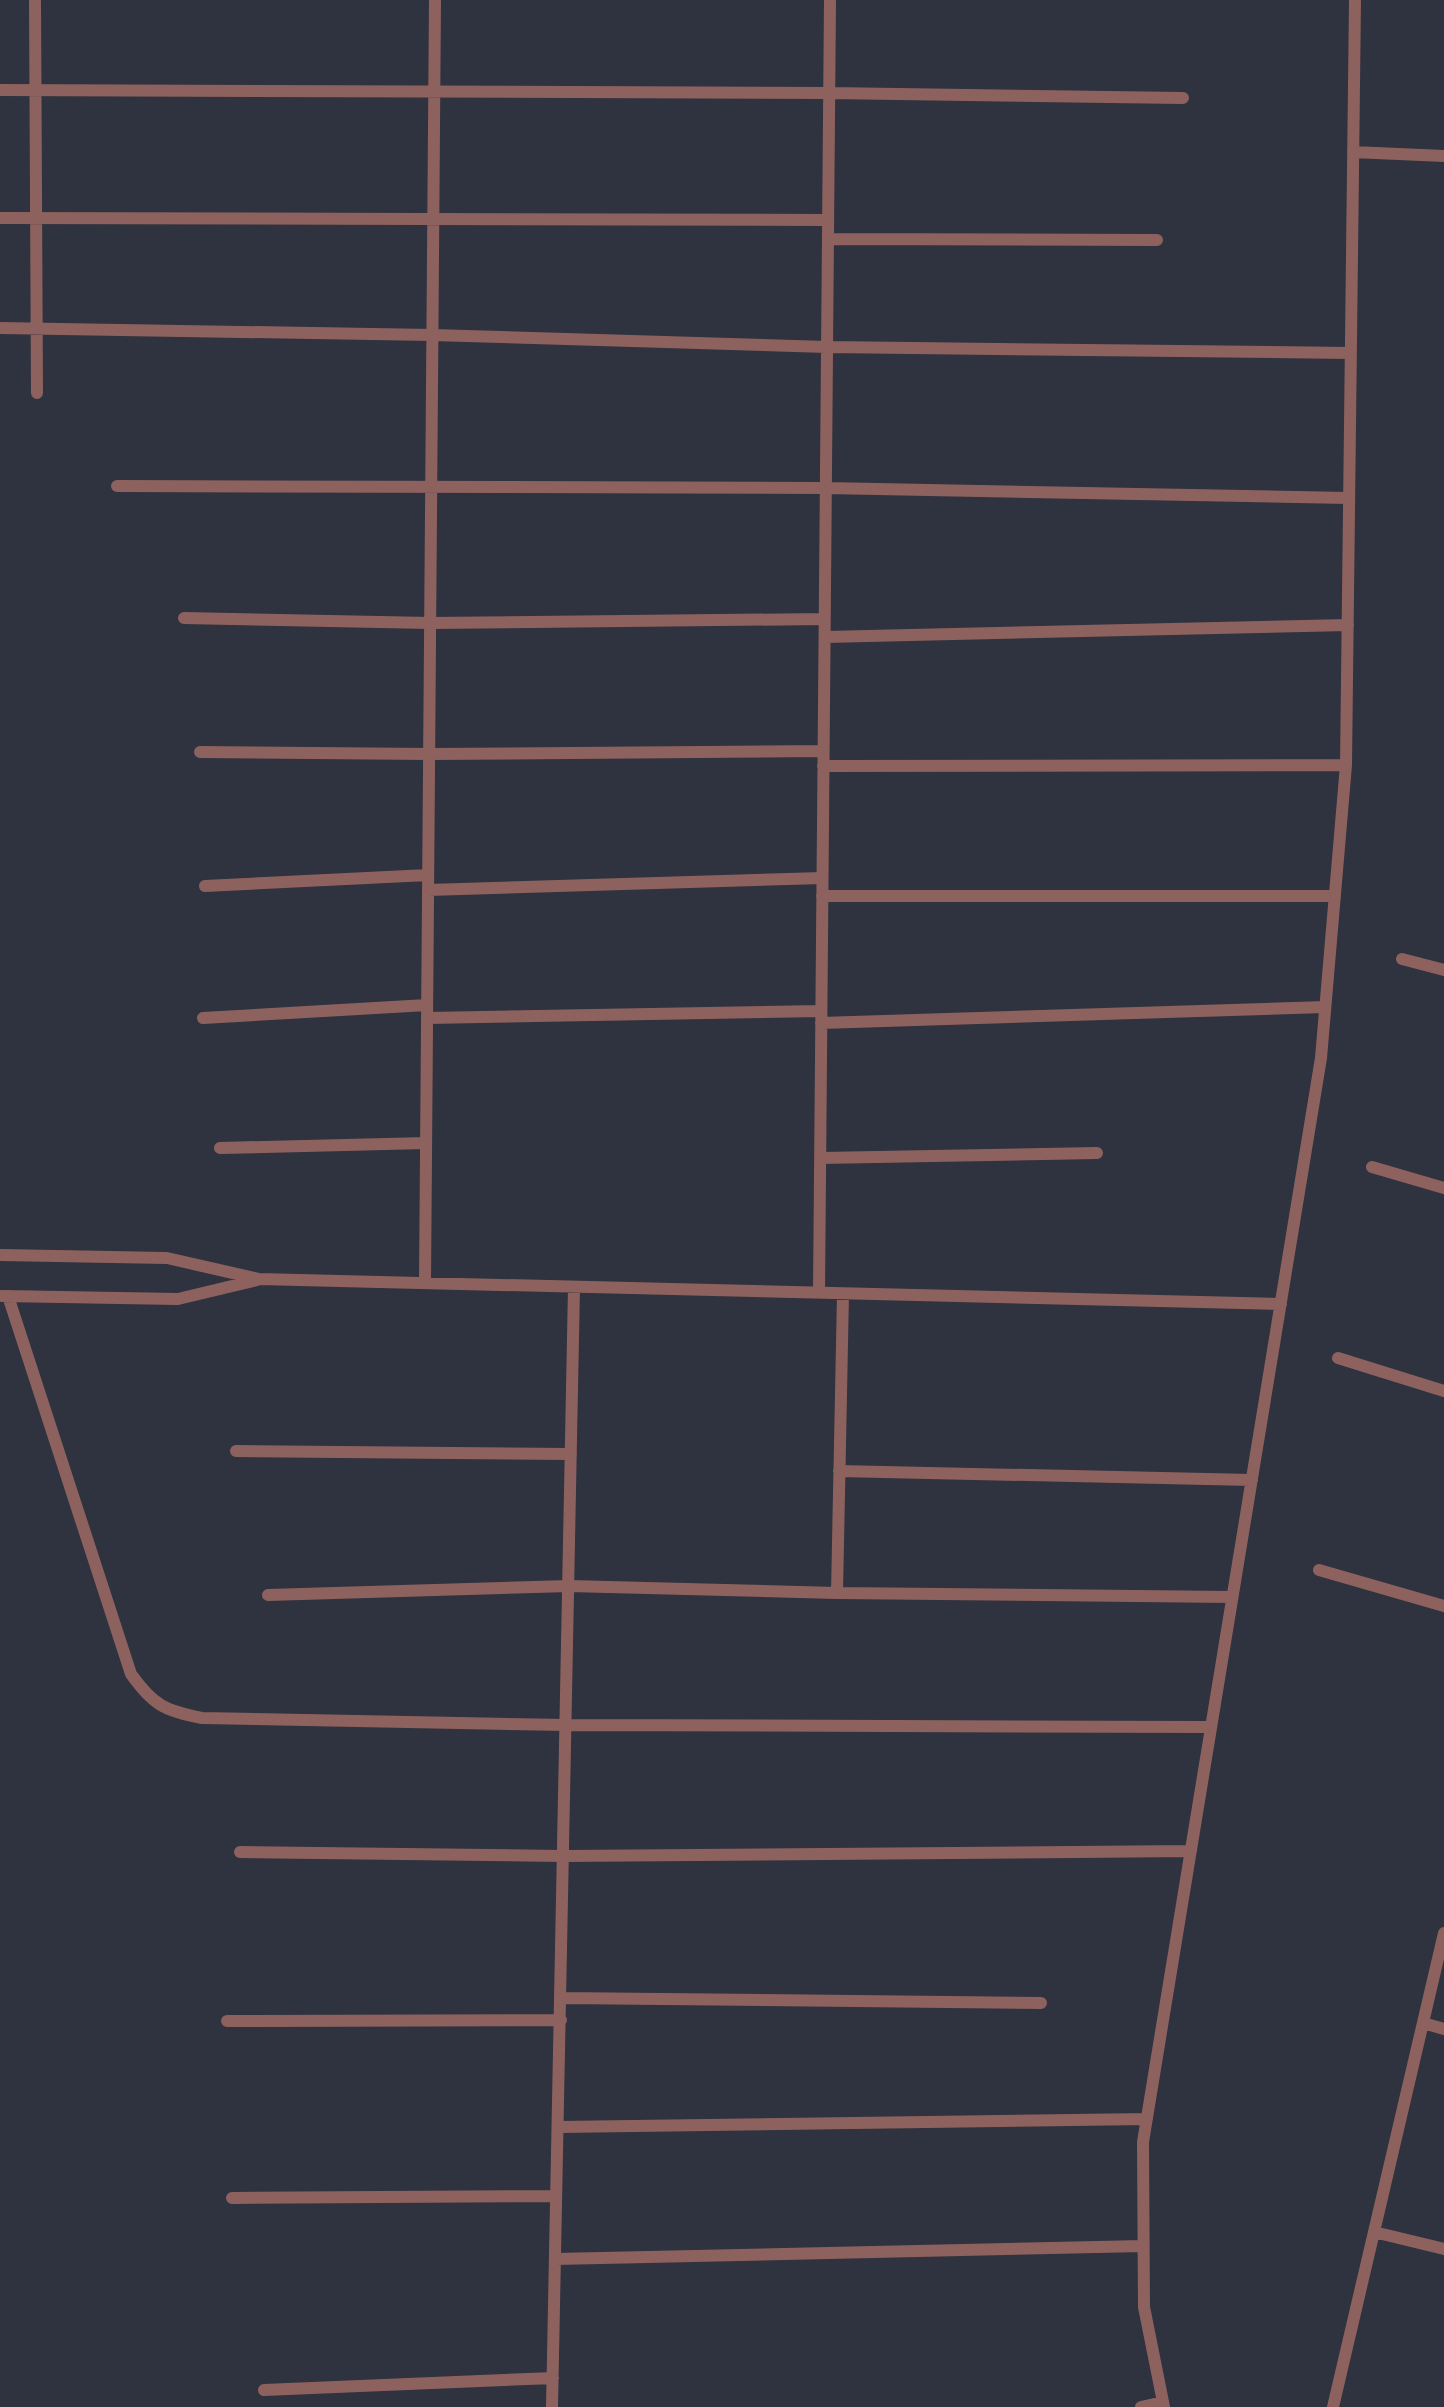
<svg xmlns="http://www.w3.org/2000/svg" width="1444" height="2407" viewBox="0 0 1444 2407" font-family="'Open Sans',sans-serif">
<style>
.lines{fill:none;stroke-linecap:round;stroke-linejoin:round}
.minor{stroke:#8d625e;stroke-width:12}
</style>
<rect width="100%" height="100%" fill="#2f323f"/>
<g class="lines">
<!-- minor -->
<path class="minor" d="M35,0l2,393
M0,90l829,3 354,5
M1353,152l91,4
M0,218l828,2
M828,239l329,1
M0,328l432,7 395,12 523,6
M117,486l709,2 523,10
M184,618l246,5 394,-4
M825,637l523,-12
M200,752l229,2 394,-3
M823,766l523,-1
M205,886l223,-11
M428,890l394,-12
M822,896h513
M1402,959l42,11
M203,1018l224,-13
M427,1018l394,-7
M821,1023l504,-16
M220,1148l206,-5
M820,1158l277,-5
M1372,1167l72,21
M0,1255l167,3 92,21 1022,25
M425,1283l10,-1283
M819,1293l11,-1293
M2,1296l176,3 79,-19
M8,1296l123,378c22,31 34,37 71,44l364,7 645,2
M1338,1358l106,33
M236,1451l335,3
M839,1471l413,9
M1319,1570l125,36
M837,1593l395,4
M268,1595l301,-9 268,7 6,-299
M240,1852l323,4 628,-5
M561,1998l480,5
M227,2021l334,-1
M1423,2023l21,6
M558,2127l589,-8
M232,2198l324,-2
M1374,2232l70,17
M555,2259l588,-13
M264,2390l289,-12
M552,2407l22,-1120
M1141,2407l22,-5
M1164,2407l-20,-100 -1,-165 178,-1084 25,-293 9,-765
M1333,2407l111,-474"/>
</g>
</svg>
